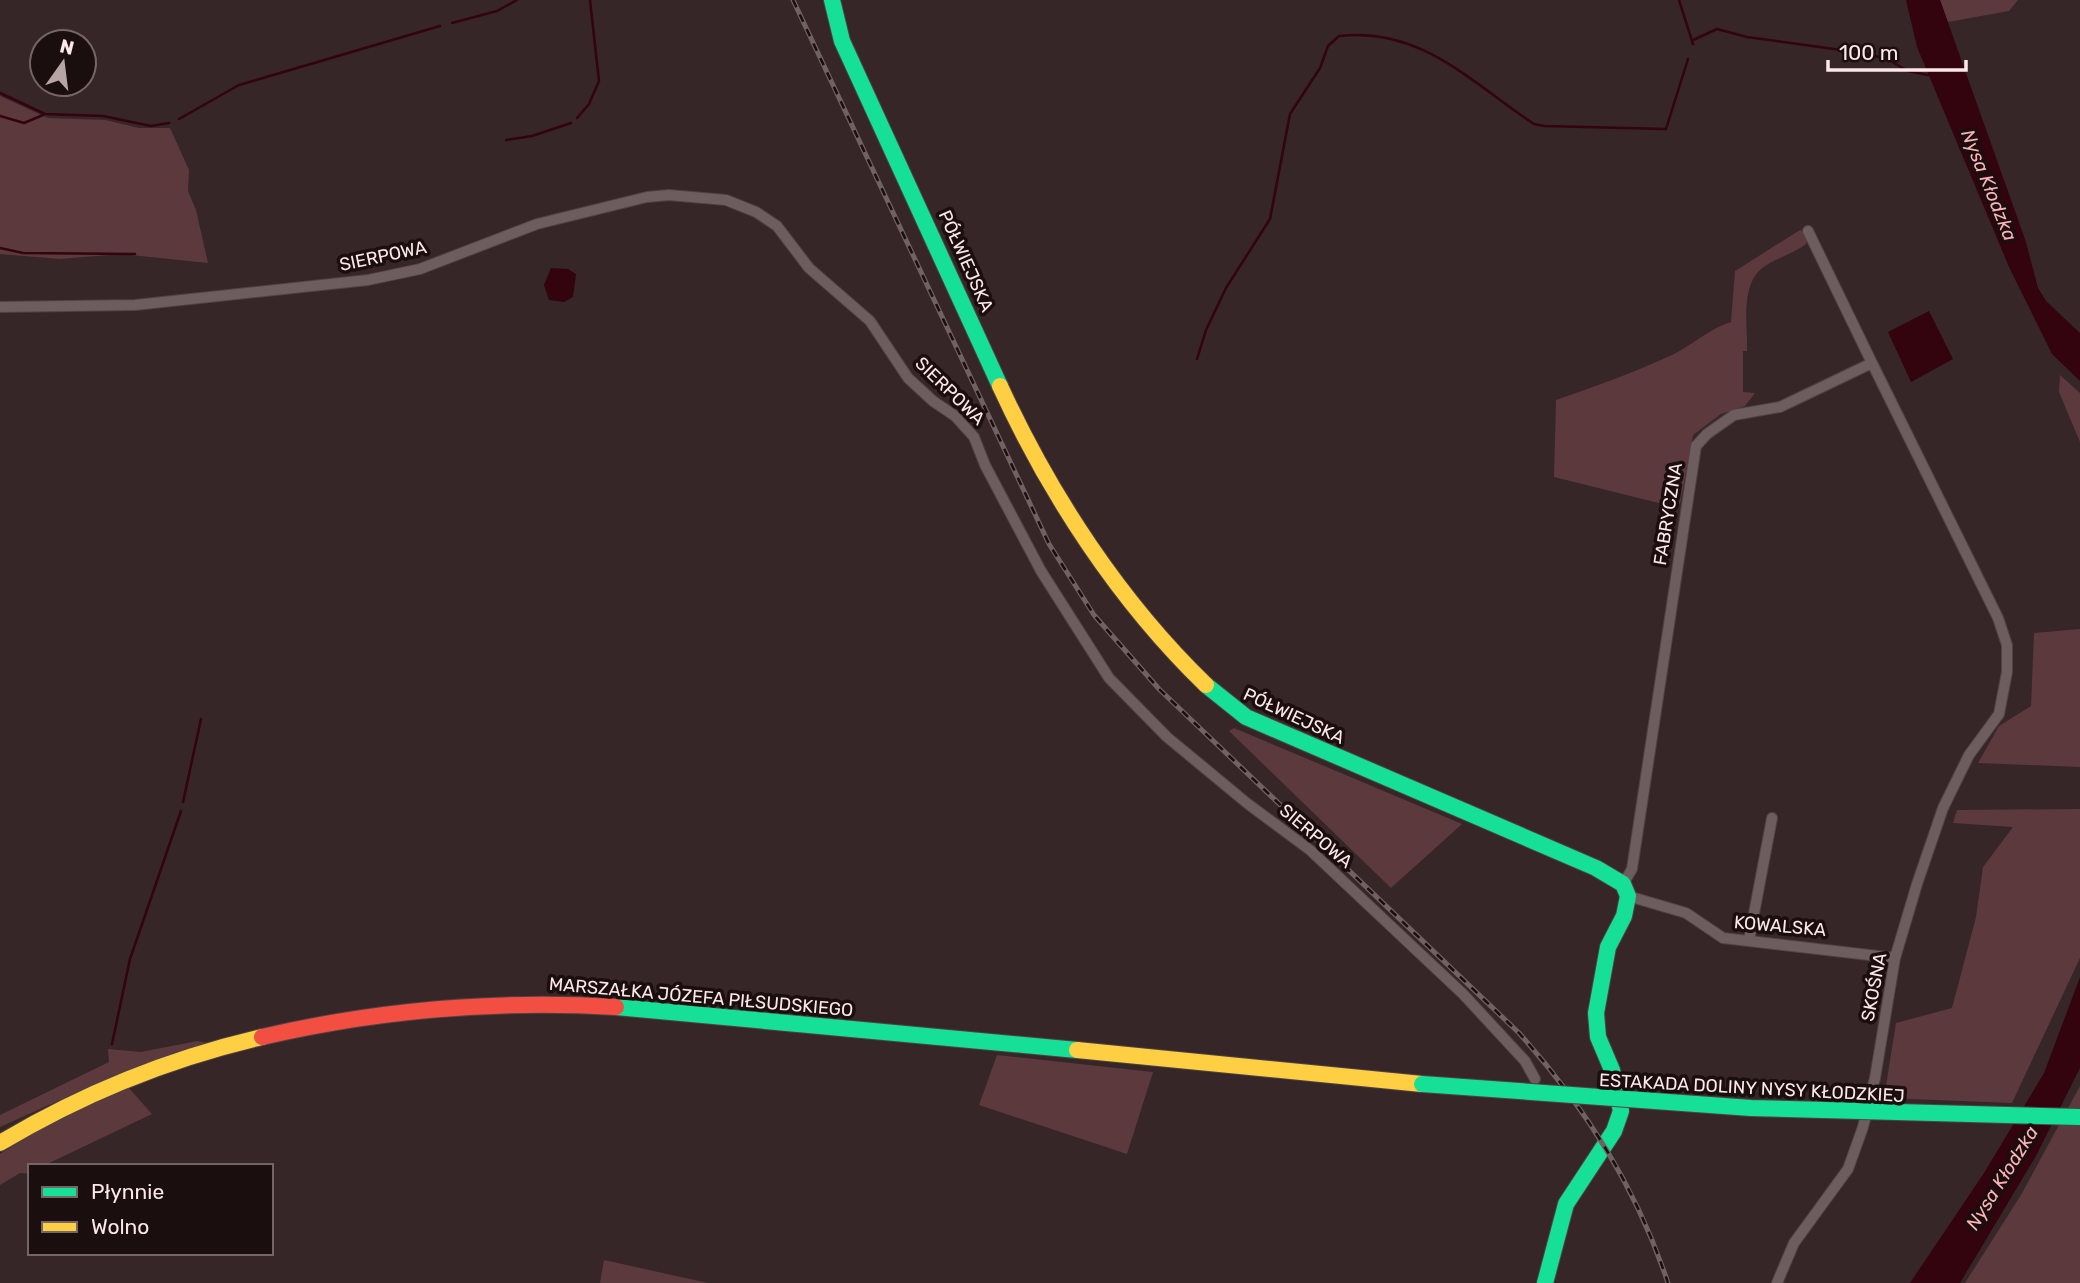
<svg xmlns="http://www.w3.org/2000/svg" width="2080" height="1283" viewBox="0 0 2080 1283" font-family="Rubik,sans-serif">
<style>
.green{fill:#5c393c}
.water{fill:#33030e}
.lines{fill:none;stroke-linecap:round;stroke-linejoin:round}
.stream{stroke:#33030e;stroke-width:2.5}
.street-casing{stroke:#504344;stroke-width:12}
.fast-casing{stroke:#504344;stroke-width:18}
.slow-casing{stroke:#504344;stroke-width:18}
.jam-casing{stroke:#504344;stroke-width:18}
.street{stroke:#6d5d5e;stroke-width:10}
.fast{stroke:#16e098;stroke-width:16}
.slow{stroke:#ffcf43;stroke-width:16}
.jam{stroke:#f24e42;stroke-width:16}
.rail-casing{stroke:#706162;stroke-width:5}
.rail{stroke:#1b0e0f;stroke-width:2.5;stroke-dasharray:8;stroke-linecap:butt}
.fast-bridge-casing{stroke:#504344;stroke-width:18;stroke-linecap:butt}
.fast-bridge{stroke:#16e098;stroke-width:16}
.labels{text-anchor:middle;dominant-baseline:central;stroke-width:7;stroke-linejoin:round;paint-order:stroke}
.street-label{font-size:18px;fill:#fde8e9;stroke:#1b0e0f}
.water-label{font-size:19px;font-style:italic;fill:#feb2b7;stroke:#1b0e0f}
</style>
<rect width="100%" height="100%" fill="#362628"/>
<!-- green -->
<path class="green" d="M1940,0h78l-9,11 -61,11z
M0,96l48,22 57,2 34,8h31l19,42 -1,21 8,19 12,53 -87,-9 -61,5 -60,-5z
M1800,230l9,4 -3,10c-13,10 -33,15 -45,25 -21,19 -13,57 -14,82h-4v41l12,1 -10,13 -24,8 -28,21 -13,69 -5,3 -121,-30 2,-77c40,-14 80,-28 118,-46 18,-9 40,-28 57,-32l4,-51z
M2060,375l20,18v49l-21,-50z
M2080,629v138l-102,-4 21,-37 32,-20 3,-73z
M1234,728l228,96 -71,64 -162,-157z
M2080,809v149l-68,145 -128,-5 12,-75 56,-15 24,-91 7,-50 30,-40 -60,-4 4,-13z
M197,1041l11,2 -97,34 -111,50v-12l109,-53 -1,-13 33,3z
M997,1055l156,17 -26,82 -148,-49z
M2080,1086v197h-115l56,-88z
M128,1087l24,27 -109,52h-13v8l-10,-1 -20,12v-31l54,-33z
M604,1260l104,23h-108z"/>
<!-- water -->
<path class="water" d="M1906,0h34l86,242 12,46 8,13 34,32v48l-28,-27 -43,-87 -92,-220z
M551,268l17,1 8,5 -3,23 -9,5 -15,-2 -5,-15z
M1929,311l24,48 -42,23 -23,-50z
M2080,977v91l-44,88 -76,127h-50l74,-110 60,-100z"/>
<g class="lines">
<!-- stream -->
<path class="stream" d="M1679,0l14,44
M452,23l45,-12 20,-11
M1693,40l24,-11 30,8 116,16 24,6 21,12 20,4
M0,93l45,21 58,2 48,10 18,-3
M0,116l24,7 19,-8
M577,118l12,-14 10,-23 -9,-81
M179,119l60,-34 201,-59
M506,140l26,-4 39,-13
M0,248l23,5 112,1
M1197,359l9,-29 20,-42 44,-69 20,-105 30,-46 8,-22 11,-10c81,-10 133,47 195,88l10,2 122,3 22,-70
M183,802l18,-83
M112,1044l18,-85 51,-148"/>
<defs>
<path id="street" d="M0,307l135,-2 233,-25 52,-11 117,-45 110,-27 22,-2 57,5 30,12 21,14 32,42 61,53 38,57 25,23 22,15 19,21 11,28 56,106 68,107 58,59 81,67 62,46 153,144 62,67 10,18
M1623,884l9,-15 64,-423 11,-12 27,-19 46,-8 92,-44 -64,-132
M1628,896l58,17 37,25 172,20
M1749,940l23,-122
M1777,1283l17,-40 54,-74 15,-42 12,-49 20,-120 22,-74 26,-76 26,-53 30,-41 8,-42v-27l-9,-27 -126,-255"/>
<path id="fast" d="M832,0l10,41 158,345
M1206,685l40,32 350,151 27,16 5,12 -4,20 -16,31 -12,66 2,24 14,33 9,41 -7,20 -48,73 -21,79
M616,1007l461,43"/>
<path id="slow" d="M1000,386c50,109 120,216 206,299
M1077,1050l345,34
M0,1143c80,-48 171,-85 262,-106"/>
<path id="jam" d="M262,1037c116,-27 235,-37 354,-30"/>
</defs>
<!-- street casing -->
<use href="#street" class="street-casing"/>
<!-- fast casing -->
<use href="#fast" class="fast-casing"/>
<!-- slow casing -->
<use href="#slow" class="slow-casing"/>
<!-- jam casing -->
<use href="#jam" class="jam-casing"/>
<!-- street -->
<use href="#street" class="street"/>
<!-- fast -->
<use href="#fast" class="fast"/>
<!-- slow -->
<use href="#slow" class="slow"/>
<!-- jam -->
<use href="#jam" class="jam"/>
<defs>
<path id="rail" d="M793,0l256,544 45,71 65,74 360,344c67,75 117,154 149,250"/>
</defs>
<!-- rail casing -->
<use href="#rail" class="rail-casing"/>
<!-- rail -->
<use href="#rail" class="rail"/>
<defs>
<path id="fast-bridge" d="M1422,1084l329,24 329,9"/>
</defs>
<!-- fast-bridge casing -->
<use href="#fast-bridge" class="fast-bridge-casing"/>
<!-- fast-bridge -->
<use href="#fast-bridge" class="fast-bridge"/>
</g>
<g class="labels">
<!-- street labels -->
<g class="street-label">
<text transform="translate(383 256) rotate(-12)">SIERPOWA</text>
<text transform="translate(966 261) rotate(66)">PÓŁWIEJSKA</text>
<text transform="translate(950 391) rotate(44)">SIERPOWA</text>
<text transform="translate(1668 514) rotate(-81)">FABRYCZNA</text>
<text transform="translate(1294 716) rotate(25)">PÓŁWIEJSKA</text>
<text transform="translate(1316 836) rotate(40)">SIERPOWA</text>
<text transform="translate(1780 926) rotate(5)">KOWALSKA</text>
<text transform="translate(1874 987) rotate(-79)">SKOŚNA</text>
<text transform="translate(701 997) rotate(5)">MARSZAŁKA JÓZEFA PIŁSUDSKIEGO</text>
<text transform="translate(1752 1088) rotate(3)">ESTAKADA DOLINY NYSY KŁODZKIEJ</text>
</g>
<!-- water labels -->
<g class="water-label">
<text transform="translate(1989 185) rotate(68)">Nysa Kłodzka</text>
<text transform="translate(2002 1178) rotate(-58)">Nysa Kłodzka</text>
</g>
</g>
<!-- legend -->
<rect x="28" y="1164" width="245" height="91" fill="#1b0e0f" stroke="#756566" stroke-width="2"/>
<rect x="42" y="1187" width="35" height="10" fill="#16e098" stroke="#756566" stroke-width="2"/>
<text x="91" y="1199" font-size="21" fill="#fde8e9">Płynnie</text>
<rect x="42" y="1222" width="35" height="10" fill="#ffcf43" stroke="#756566" stroke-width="2"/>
<text x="91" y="1234" font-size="21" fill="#fde8e9">Wolno</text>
<!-- north arrow -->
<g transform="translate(63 63) rotate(14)"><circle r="33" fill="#1b0e0f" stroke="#756566" stroke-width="2"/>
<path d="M0-5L12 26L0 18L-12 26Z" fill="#b7a4a5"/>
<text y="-10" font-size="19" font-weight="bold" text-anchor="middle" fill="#fde8e9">N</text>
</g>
<!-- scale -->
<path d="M1828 60v10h138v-10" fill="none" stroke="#fde8e9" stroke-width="3.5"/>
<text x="1839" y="60" font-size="21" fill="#fde8e9" stroke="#1b0e0f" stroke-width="5" paint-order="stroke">100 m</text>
</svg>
